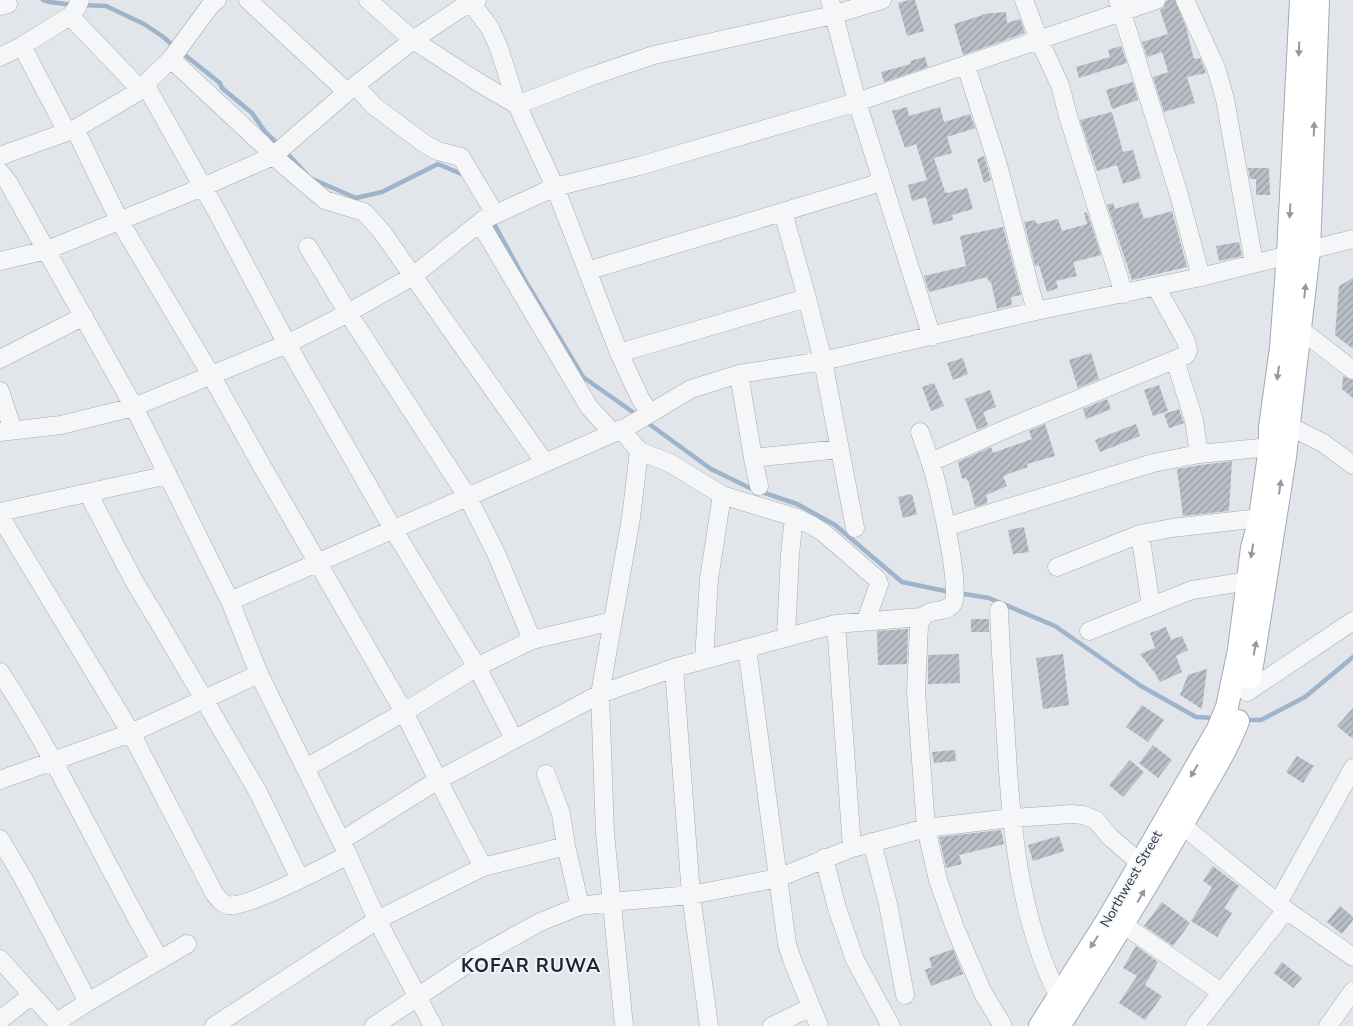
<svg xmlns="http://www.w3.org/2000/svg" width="1353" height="1026" viewBox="0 0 1353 1026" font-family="'Nunito Sans',sans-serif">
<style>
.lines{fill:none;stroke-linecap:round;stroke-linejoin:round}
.stream{stroke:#9db4ca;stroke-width:4.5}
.building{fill:url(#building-hatch)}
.minor-casing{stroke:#a7acb4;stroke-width:19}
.major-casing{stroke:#a1aab6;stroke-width:24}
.minor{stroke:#f5f6f8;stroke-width:18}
.major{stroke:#fff;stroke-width:22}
.oneway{fill:#9499a0}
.labels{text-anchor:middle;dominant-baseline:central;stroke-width:4;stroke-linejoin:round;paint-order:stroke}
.street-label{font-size:14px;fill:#2a3342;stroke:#f2f4f8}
.district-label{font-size:19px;font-weight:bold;letter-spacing:1px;fill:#1c2433;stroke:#f2f4f8}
</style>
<defs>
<pattern id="building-hatch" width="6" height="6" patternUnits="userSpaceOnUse" patternTransform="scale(1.25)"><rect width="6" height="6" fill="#b9bfc7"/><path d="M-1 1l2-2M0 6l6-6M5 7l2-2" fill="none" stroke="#979ca3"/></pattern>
</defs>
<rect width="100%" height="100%" fill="#e2e5ea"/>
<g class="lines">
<!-- stream -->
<path class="stream" d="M43,0l7,2 24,3
M82,5l24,1 38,18 18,12 13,11
M181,52l39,31 2,5 30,25 14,20 14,13
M285,151l25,27 46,20 26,-6 56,-28 26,11
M492,220l34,62 57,95 54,38
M645,421l66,48 39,19 47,16 38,21 67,57 48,10
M958,593l31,5 66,28 86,60 55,31 18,1
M1244,720h17l44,-23 48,-40"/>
</g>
<!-- building -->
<path class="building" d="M909,0h6l9,31 -17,5 -9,-33z
M1170,0h5l11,27 8,32 6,-1 6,15 -19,4 8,26 -31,9 -11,-35 15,-5 -6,-20 -15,5 -5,-15 26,-8 -8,-24 4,-3 2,-6z
M1006,12l1,11 13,-4 5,14 -62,22 -9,-31 29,-9v-1z
M1121,46l6,17 -48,15 -3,-11 34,-10 -2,-7z
M925,57l3,10 -44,15 -3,-10 30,-8 -1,-3z
M1133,82l5,18 -26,9 -6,-19z
M907,107l2,9 31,-9 4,15 26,-8 5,14 -28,9 5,16 -18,5 11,34 2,1 20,-5 6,21 -21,6 1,5 -20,5 -7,-28 -14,4 -4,-16 19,-5 -11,-36 -11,4 -13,-37z
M1112,112l11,40 10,-2 8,28 -18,6 -6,-19 -20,6 -17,-51z
M984,156l7,24 -7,3 -7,-24z
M1269,168l1,27h-14v-16h-6l-2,-11z
M1138,202l6,17 28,-8 15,56 -55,13 -25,-75 6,-2 2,6z
M1087,212l14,43 -28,7 4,14 -21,5 2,7 -11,4 -8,-27 -4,1 -11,-44 11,-2 2,4 21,-5 4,12 25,-7 -3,-11z
M1003,227l18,68 -10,2 1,8 -15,4 -6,-27h-2l-2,-5 -58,15 -5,-16 42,-10 -6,-30z
M1239,242l3,14 -23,5 -3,-15z
M1353,278v71l-18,-14 4,-49z
M1091,353l8,26 -21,9 -9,-28z
M963,358l5,16 -15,6 -6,-17z
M1343,376l10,4v18l-11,-9z
M934,383l10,23 -13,5 -9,-24z
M1159,385l9,26 -15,5 -9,-26z
M990,390l6,17 -13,5 5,13 -11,5 -12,-31z
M1107,399l4,10 -25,10 -3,-10z
M1179,409l5,14 -15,5 -5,-14z
M1045,424l10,32 -28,8 1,3 -25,9 4,10 -21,9 2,8 -13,4 -6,-24 -3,-5 -4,1 -4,-17 33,-15 2,6 39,-14 -3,-8z
M1136,424l4,12 -40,16 -5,-12z
M1232,461l-3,50 -46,5 -6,-47 24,-4z
M912,494l5,20 -14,4 -5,-21z
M1024,527l5,25 -16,2 -5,-24z
M971,619h18v13h-18z
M1166,627l5,13 11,-4 6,14 -12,6 6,16 -22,10 -5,-9 -15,-19 15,-6 -5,-15z
M908,629l-1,35 -29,1 -1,-34z
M959,654l1,29 -32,1v-29z
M1063,654l6,51 -26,4 -7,-51z
M1207,669l-5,40 -22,-14 8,-20z
M1142,705l22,15 -16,22 -22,-15z
M1353,708v31l-16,-13z
M1153,745l19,15 -14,18 -19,-15z
M955,750l1,11 -22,2 -2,-11z
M1297,756l17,10 -11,17 -17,-11z
M1130,760l14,12 -21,25 -14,-12z
M1001,830l3,14 -45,11 3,9 -16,4 -7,-31z
M1059,836l5,15 -31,10 -5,-16z
M1213,866l26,20 -15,22 8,5 -15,24 -26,-16 21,-34 -9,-6z
M1162,902l28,21 -17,23 -29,-20z
M1340,906l13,11v3l-11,14 -15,-12z
M1136,946l22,16 -13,23 17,11 -17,24 -26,-17 18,-27 -14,-8z
M953,949l10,25 -32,12 -6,-16 7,-3 -3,-9z
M1282,962l20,16 -9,10 -19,-15z"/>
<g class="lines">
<defs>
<path id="minor" d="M248,0l99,92
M368,0l45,40 65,42 39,23
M469,0l21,28 9,20 18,57 38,82 64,166 22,47 9,13
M830,0l27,102 75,235
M1024,0l15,40 21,45 8,31 56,178
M1118,0l61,195 22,82
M1185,0l31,68 9,31 29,164
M0,6l8,-2
M70,16l70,73
M22,46l45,86
M0,57l22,-11 48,-30 6,-7 4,-9
M171,59l91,85 11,12 52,44 39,12 18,20 163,231
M966,66l32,99 38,146
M145,84l72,128 70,132 106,185 84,138 37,72
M356,86l18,20 51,38 13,7 23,6 34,57
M517,105l72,-28 65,-22 179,-40 49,-15
M75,129l44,91 92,155 52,93 141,244 34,68 45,87
M0,156l75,-27 61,-36 35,-34 39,-53 7,-6
M0,172l8,10 126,225 96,194 29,73 89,181 29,65 56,106
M783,212l24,86 16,63 32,167
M480,223l109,184 24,26
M308,247l40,66 119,183 29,57 36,87
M0,261l47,-11 156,-63 70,-31 74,-64 66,-52 57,-38 7,-2
M587,271l295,-89
M1301,330l52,40
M619,353l188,-55
M0,359l84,-43
M1175,360l19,60 5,34
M739,374l14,84 6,28
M0,391l13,39
M1289,426l34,17 30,22
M621,429l18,22 -8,67 -31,176 5,139 19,193
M0,432l61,-7 73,-18 153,-63 61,-31 65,-37 70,-56 72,-33 84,-21 218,-64 299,-102
M920,432c3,9 7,19 10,29 7,20 32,127 23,142 -8,14 -28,0 -34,23l-3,66 10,136 12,52 17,48 28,65 20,33
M639,451l31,12 52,32 72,22 19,9 11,7 53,46 2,5 -13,37
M753,458l87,-9
M931,462l77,-34 178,-73c4,-5 1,-10 -1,-16l-29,-52
M88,493l46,88 26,43 98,168 42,87
M0,512l168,-37
M0,516l131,217 83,160c4,5 8,11 14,12 18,4 100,-40 120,-50
M946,527l207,-64 46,-9 71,-7
M1140,534l11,72
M1057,567l83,-33 32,-6 88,-10
M230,601l397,-174 64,-38 48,-15 84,-13 213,-50 165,-34 152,-38
M999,610c2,49 5,97 8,145 5,82 14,166 51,240
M836,624l16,224
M1089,631l103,-41 56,-9
M786,637l4,-83 4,-37
M747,648l40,296 6,18 26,64
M704,660l5,-81 13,-84
M674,668l17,227 18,131
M0,672c60,91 105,193 160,288
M1247,692l106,-71
M306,768l98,-56 73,-45 55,-27 81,-19
M0,780l131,-47 128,-59
M1182,825l104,85 67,47
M0,839l23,39 65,124
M341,841l97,-61 162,-86 74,-26 162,-44 85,-7
M872,842l16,62 17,91
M566,846l14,60
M824,858l13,50 18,52 36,66
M1278,903l75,-135
M1124,925l97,67
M0,959l60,67
M0,1020l32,-25
M57,1022l31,-20 99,-58
M214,1026l163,-106 106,-53 83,-21 -5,-32 -15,-40
M374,1026l105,-70 61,-34 40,-16 31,-4 80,-7 87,-17 74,-30 74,-20 85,-10 61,-4 11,1 13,5 14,17 30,26
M772,1026l39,-19
M1195,1026l91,-116
M1328,1026l25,-35"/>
<path id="major" d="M1250,678l35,-221 24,-206 9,-251
M1040,1026l67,-105 111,-192 9,-22 12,-57 13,-102 8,-30 10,-71v-20l11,-79 7,-94 13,-254
M1059,1026c44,-69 86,-137 127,-208 18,-32 39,-63 52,-97"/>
</defs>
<!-- minor casing -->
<use href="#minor" class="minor-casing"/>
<!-- major casing -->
<use href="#major" class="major-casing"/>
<!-- minor -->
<use href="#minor" class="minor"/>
<!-- major -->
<use href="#major" class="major"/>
</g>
<!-- one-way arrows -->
<defs><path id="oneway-solid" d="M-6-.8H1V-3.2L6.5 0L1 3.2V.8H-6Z" transform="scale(1.25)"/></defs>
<g class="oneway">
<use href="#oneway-solid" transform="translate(1299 49) rotate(92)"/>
<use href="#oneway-solid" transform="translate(1314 129) rotate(-88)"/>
<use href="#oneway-solid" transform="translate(1290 211) rotate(93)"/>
<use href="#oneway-solid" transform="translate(1305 291) rotate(-84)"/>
<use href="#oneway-solid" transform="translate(1278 373) rotate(98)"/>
<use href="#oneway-solid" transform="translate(1280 487) rotate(-82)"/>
<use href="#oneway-solid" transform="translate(1252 551) rotate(99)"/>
<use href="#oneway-solid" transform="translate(1255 648) rotate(-79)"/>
<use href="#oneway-solid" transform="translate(1194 771) rotate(120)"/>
<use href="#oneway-solid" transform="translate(1141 896) rotate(-60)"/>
<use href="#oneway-solid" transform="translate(1094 942) rotate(123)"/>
</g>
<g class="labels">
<!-- street labels -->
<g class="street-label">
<text transform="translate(1131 879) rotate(-60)">Northwest Street</text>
</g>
<!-- district labels -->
<g class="district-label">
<text x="531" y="966">KOFAR RUWA</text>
</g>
</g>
</svg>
